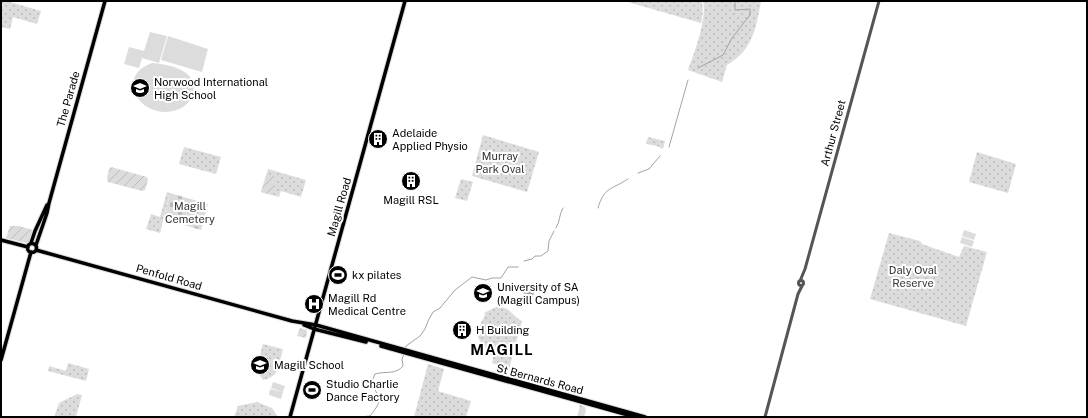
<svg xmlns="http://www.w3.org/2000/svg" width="1088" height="418" viewBox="0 0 1088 418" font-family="'Public Sans',sans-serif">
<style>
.grass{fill:#dcdcdc}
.cemetery{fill:url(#cemetery-stones)}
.park{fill:url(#park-dots)}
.garden{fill:url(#garden-furrows)}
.water{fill:url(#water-rules)}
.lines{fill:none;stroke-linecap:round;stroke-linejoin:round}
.stream{stroke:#a3a3a3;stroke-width:1}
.major-casing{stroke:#dbdbdb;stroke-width:5.5}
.minor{stroke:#555;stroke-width:3}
.major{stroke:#000;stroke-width:3.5}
.labels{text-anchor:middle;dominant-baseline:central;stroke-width:4;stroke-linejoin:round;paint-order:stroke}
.poi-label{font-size:11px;fill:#000;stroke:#fff;text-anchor:start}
.street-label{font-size:11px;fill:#000;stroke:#fff}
.park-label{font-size:11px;fill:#333;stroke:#fff}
.district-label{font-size:15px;font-weight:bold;letter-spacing:1px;fill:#000;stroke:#fff}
</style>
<defs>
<pattern id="cemetery-stones" width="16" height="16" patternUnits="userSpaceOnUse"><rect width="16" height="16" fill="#dcdcdc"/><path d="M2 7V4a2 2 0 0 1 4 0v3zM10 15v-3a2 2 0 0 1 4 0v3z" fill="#bbb"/></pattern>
<pattern id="park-dots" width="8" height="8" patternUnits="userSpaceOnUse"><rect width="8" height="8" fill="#dcdcdc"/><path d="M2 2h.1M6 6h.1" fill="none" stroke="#bbb" stroke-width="1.8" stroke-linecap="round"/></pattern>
<pattern id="garden-furrows" width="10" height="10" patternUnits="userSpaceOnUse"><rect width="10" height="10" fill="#dcdcdc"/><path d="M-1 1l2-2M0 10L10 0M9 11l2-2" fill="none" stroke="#bbb"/></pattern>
<pattern id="water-rules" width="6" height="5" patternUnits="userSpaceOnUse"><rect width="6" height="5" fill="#a3a3a3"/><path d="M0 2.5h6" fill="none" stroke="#8b8b8b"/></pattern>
</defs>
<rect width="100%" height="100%" fill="#fff"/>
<!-- grass -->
<path class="grass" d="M150,32l17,4 -8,27 -17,-5 -3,10 -15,-4 5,-17 15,4z
M168,36l40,13 -6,23 -41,-12z
M152,63c17,1 50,8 40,33 -3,6 -7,11 -13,13 -36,15 -67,-32 -27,-46z
M964,230l12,4 -2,6 -12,-4z
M962,237l12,4 -2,6 -12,-4z
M273,382l12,4 -2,6 -12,-4z
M270,389l13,3 -2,7 -12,-4z"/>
<!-- cemetery -->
<path class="cemetery" d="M170,193l38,11 -7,26 -37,-11z
M580,405l5,2 1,3 -2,7h-7z"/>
<!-- park -->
<path class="park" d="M1,1h5l35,10 -4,13 -24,-7 -3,12 -9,-2z
M624,1h78c1,8 1,14 -1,22z
M703,1h58c-5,27 -8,49 -34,64l-5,17 -34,-12c7,-20 19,-49 15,-69z
M483,135l56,17 -12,40 -55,-16z
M648,137l17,4 -2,8 -6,-3 -11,-2z
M184,147l37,10 -5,17 -37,-10z
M977,152l39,12 -8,29 -39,-11z
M268,169l38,11 -5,17 -20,-6 -2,6 -18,-5z
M461,179l12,3 -6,19 -12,-3z
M167,192l3,1 -10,40 -14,-4 5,-15 9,3z
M889,233l31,8 2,3 37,13 5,-11 23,6 -21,74 -96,-27z
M496,307c16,0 13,7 26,14l-13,48 -17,-6 2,-10 -12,-8 -5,-10 4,-12 4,-8 -1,-2z
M263,344l20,5c-5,16 -2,27 -20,31l-7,-10z
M68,363l21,6 -3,12 -38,-10 1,-5 17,5z
M428,364l16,5 -6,22 33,10 -5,16h-52z
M77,394l5,1 -6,22h-27h5l5,-14z
M257,402l15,6 6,9h-44l4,-11z"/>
<!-- garden -->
<path class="garden" d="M111,167l36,10 1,3 -3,10 -3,1 -34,-9 -1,-4 2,-9z
M267,174l10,3 -5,18 -11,-3z
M10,226h9l14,4 -3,12 -3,1 -21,-5z
M300,328l7,2 -1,8 -9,-2z"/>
<!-- water -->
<path class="water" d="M526,283l10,3 -3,10 -10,-3z"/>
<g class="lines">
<!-- stream -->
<path class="stream" d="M698,68l25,-13 9,-17 18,-23v-6l-15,1v-9
M669,147l19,-67
M638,173l11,-4 11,-13
M598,208c6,-21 13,-18 30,-29
M556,228c4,-6 3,-14 7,-20
M524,261l8,-2 3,-3h6l7,-5 1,-10 5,-10
M405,349l1,-3 14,-10 5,-7 3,-8 5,-9 7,-4 15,-18 17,-13 14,3 6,-2h9l7,-11h10
M359,417l11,-1c16,-20 7,-16 2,-35l3,-7c9,-3 21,1 28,-8l-1,-7 2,-5"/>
<defs>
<path id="major" d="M1,240l27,7
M31,243l4,-12 12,-26
M27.5 248a4.5 4.5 0 1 1 9 0a4.5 4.5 0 1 1-9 0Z
M36,245l11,-32 2,-10 56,-202
M36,250l256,71 24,4 329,92
M304,325l10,4 52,13
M381,346l254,71
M1,360l30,-108
M290,417l115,-416"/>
</defs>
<!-- major casing -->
<use href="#major" class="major-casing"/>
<!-- minor -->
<path class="minor" d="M798.5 283a2.5 2.5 0 1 1 5 0a2.5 2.5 0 1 1-5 0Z
M800,281l5,-12 74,-268
M765,417l33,-123 4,-8"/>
<!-- major -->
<use href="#major" class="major"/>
</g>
<!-- icons -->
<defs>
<symbol id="school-disc" viewBox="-11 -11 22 22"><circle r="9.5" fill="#000" stroke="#fff"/><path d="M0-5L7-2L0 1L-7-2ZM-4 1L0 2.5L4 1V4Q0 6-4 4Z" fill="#fff"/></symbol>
<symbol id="building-disc" viewBox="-11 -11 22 22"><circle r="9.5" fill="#000" stroke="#fff"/><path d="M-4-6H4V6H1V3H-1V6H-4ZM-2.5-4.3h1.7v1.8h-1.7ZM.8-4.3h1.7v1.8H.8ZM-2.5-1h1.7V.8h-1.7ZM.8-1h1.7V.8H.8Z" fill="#fff"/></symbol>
<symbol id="stadium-disc" viewBox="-11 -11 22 22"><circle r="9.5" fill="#000" stroke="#fff"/><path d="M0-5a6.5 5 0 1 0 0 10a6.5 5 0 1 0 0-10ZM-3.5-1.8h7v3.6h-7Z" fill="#fff"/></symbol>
<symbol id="university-disc" viewBox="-11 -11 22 22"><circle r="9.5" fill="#000" stroke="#fff"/><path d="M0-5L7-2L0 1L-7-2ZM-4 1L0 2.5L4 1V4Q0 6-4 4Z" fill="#fff"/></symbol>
<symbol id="hospital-disc" viewBox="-11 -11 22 22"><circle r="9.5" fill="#000" stroke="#fff"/><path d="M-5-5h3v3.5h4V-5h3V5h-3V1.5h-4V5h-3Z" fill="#fff"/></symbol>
</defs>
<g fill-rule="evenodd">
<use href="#school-disc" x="129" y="77" width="22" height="22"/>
<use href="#building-disc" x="367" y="128" width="22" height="22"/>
<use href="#building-disc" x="400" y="170" width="22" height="22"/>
<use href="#stadium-disc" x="327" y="264" width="22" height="22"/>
<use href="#university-disc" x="472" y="282" width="22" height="22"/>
<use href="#hospital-disc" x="303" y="293" width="22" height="22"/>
<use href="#building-disc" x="451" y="319" width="22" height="22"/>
<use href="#school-disc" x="249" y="354" width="22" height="22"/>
<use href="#stadium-disc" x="301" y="379" width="22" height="22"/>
</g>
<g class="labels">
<!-- poi labels -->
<g class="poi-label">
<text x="154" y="82">Norwood International<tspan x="154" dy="13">High School</tspan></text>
<text x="392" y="133">Adelaide<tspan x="392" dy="13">Applied Physio</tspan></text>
<text x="411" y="200" text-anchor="middle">Magill RSL</text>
<text x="352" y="275">kx pilates</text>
<text x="497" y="287">University of SA<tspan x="497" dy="13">(Magill Campus)</tspan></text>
<text x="328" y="298">Magill Rd<tspan x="328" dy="13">Medical Centre</tspan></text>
<text x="476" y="330">H Building</text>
<text x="274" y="365">Magill School</text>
<text x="326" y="384">Studio Charlie<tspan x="326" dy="13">Dance Factory</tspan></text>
</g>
<!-- street labels -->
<g class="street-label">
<text transform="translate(68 99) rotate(-74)">The Parade</text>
<text transform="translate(833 133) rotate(-75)">Arthur Street</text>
<text transform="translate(339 207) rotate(-74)">Magill Road</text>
<text transform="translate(169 277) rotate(16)">Penfold Road</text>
<text transform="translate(540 379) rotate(15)">St Bernards Road</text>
</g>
<!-- park labels -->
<g class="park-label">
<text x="500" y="156">Murray<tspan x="500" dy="13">Park Oval</tspan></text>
<text x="190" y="206">Magill<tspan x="190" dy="13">Cemetery</tspan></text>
<text x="913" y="270">Daly Oval<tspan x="913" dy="13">Reserve</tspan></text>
</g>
<!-- district labels -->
<g class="district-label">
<text x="502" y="349">MAGILL</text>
</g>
</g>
<!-- border -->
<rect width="1088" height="418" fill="none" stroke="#000000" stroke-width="4"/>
</svg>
